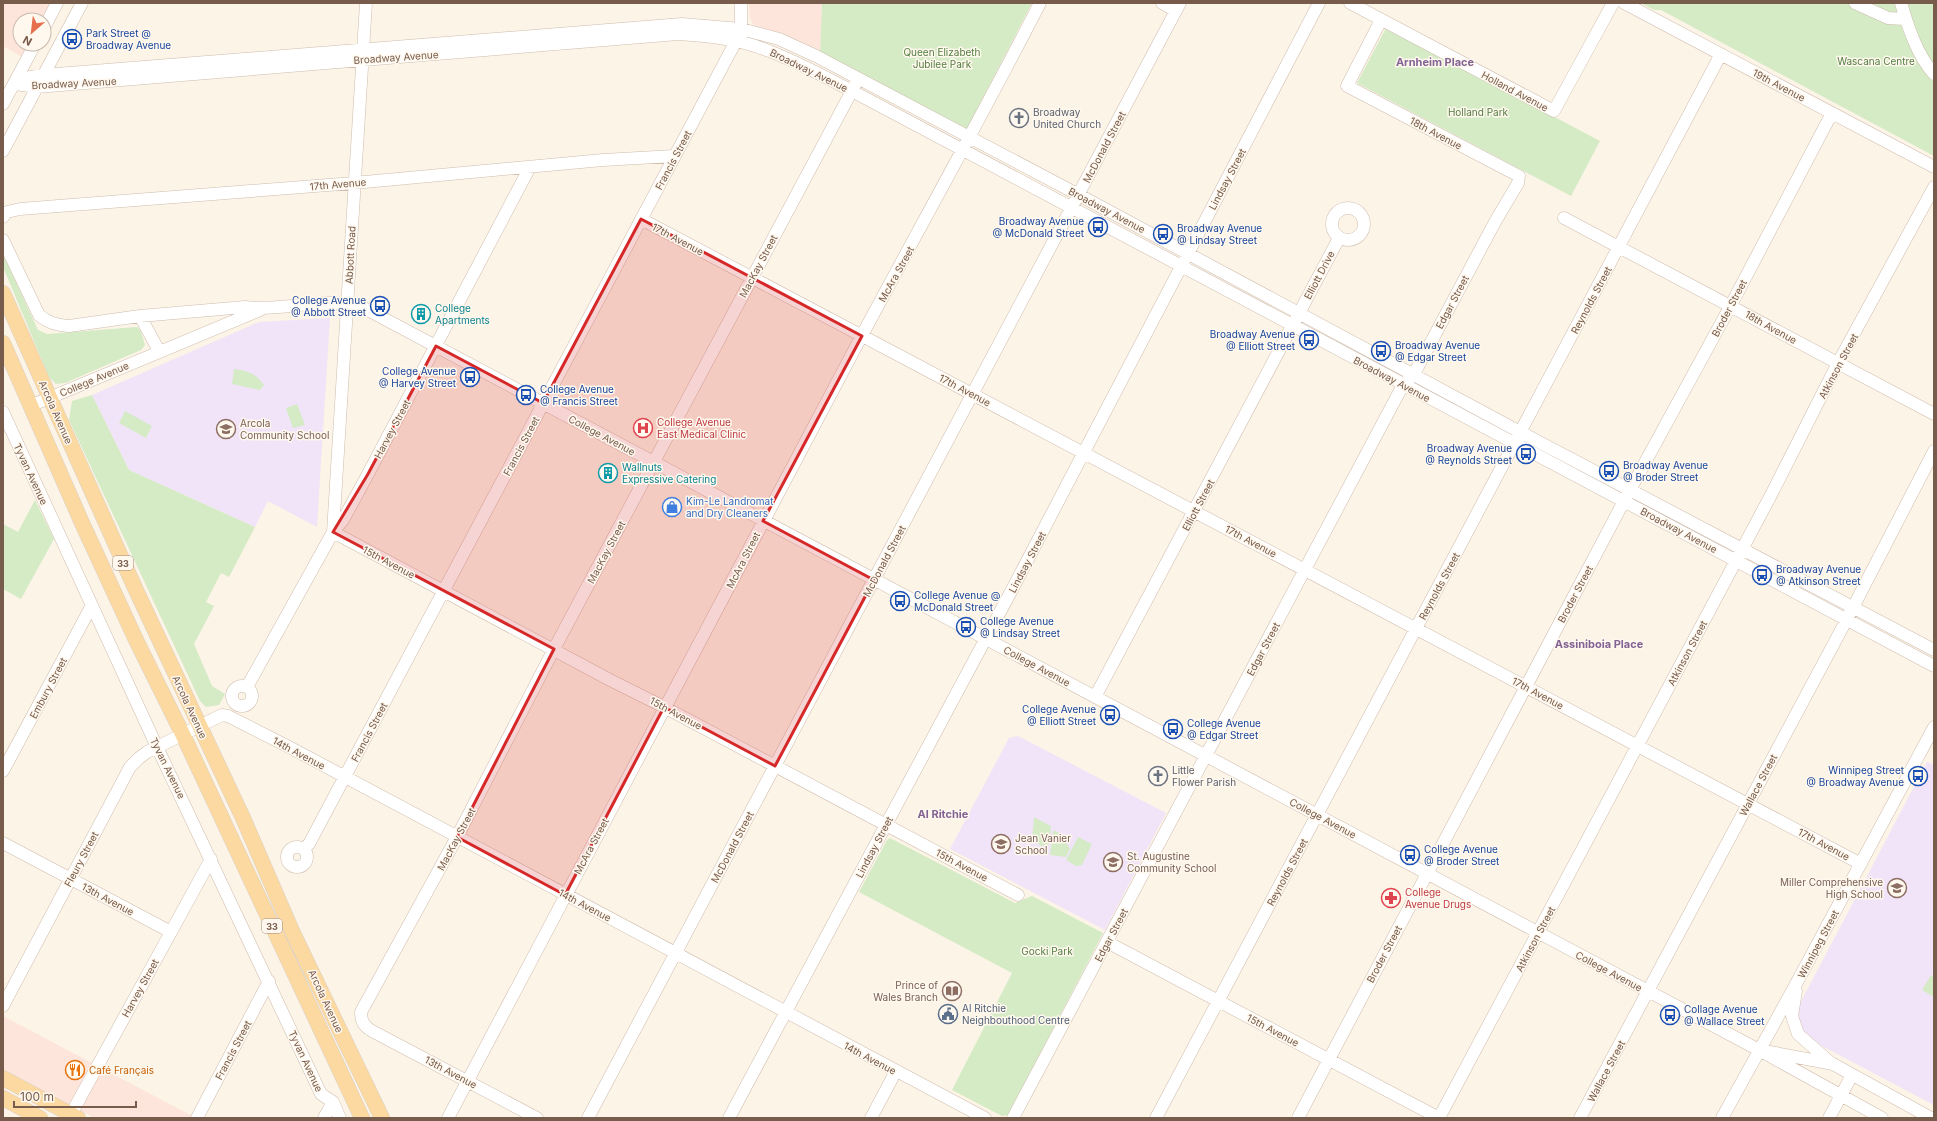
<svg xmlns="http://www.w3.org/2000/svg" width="1937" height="1121" viewBox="0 0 1937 1121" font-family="Inter,sans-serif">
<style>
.commercial{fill:#fde5db}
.education{fill:#f1e4f9}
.green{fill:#d4ebc5}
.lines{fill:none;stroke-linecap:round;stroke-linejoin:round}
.minor-casing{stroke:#cfbcad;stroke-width:13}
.major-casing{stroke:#d9d1cd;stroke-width:16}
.minor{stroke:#fff;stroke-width:12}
.major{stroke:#fbd9a0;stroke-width:15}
.marked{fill:#d62828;fill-opacity:0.2;stroke:#d62828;stroke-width:3;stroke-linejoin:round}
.labels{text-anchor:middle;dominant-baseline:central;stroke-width:3;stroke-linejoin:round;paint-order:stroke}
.shield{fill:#fff8ee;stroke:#a08a7c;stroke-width:1}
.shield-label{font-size:9px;font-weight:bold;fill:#775b4b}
.transit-label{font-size:10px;fill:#164399;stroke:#fff8ee;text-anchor:start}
.park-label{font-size:10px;fill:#547d42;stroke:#fff8ee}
.street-label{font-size:10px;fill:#775b4b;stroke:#fff8ee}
.worship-label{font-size:10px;fill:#5b616d;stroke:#fff8ee;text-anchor:start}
.culture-label{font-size:10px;fill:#0d838f;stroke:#fff8ee;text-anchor:start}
.health-label{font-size:10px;fill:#be3a42;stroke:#fff8ee;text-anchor:start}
.education-label{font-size:10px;fill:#785e54;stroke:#fff8ee;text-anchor:start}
.shop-label{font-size:10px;fill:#366cbe;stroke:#fff8ee;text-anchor:start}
.service-label{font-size:10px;fill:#4e5e75;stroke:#fff8ee;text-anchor:start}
.food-label{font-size:10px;fill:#c56008;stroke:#fff8ee;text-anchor:start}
.neighbourhood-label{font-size:11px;font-weight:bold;fill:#836393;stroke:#fff8ee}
</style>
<rect width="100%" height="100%" fill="#fcf4e7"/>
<!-- commercial -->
<path class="commercial" d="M3,3h48l-9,17h-22v24h9l-7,13 -19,-11z
M749,3h73l-2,50 -61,-24 -6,-5 -3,-6z
M3,1016l193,102h-102l-91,-49z"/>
<!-- education -->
<path class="education" d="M330,318l-13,209 -49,-26 -13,26 -126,-57 -37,-75 167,-73z
M1018,736l148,77 -61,117 -155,-81 59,-111z
M1927,762l7,3v340l-112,-59 -19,-14 -7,-21z"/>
<!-- green -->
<path class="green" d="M822,3h210l-67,129 -145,-79z
M1641,3h293v153l-273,-146h-7z
M1386,28l214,113 -29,55 -214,-113z
M3,254l35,76 9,4 90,-7 4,4 4,14 -4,5 -76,33 -9,1 -7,-7 -46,-110z
M234,369c14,2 21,4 30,16l-4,5 -28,-6z
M92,395l37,75 126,57 -26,50 -8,-4 -15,29 8,4 -20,38 18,42 13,8 -6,11 -13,2 -6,-6 -131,-281 3,-19z
M297,404l8,21 -12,3 -7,-20z
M125,411l27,15 -6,12 -27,-15z
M35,500l19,39 -33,60 -18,-10v-65l15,8z
M1034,817l17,9 -2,19 -8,1 -9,-8z
M1053,830l8,4 9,15 -4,8 -16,-2z
M1078,837l14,7 -10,21 -6,1 -10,-6z
M890,838l125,65 17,-7 71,37 -95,182 -6,1 -50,-26 60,-117 -153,-81 28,-52z
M1931,975l3,2v20l-12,-7z"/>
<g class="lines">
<defs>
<path id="minor" d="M1162,3l14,8
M1350,3l204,108 59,-108
M1624,3l310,164
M1855,3l33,15 17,1
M1901,3c7,24 16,52 33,71
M44,28l13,-25
M14,84l16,-7 14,-2 638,-51 59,5 38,10 37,17 263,139 441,237 414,218
M15,84l22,3 641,-53c31,2 62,5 91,17 29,11 56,26 83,40l1082,575
M3,104l32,-60
M3,151l79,-148
M1332 224a16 16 0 1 1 32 0a16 16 0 1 1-32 0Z
M3,217l4,-5 13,-3 334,-26 249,-23 71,-4
M1564,218l370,196
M641,219l1220,645
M3,240l36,75c10,8 17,10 30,11l71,-10 105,-9c40,5 79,-12 119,1l1395,742 123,68
M140,316l19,35
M30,406l230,-96
M3,412l154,335 164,347 12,8 7,16
M333,532l277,148 54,27 354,188
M333,532l33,-529
M232 696a10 10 0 1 1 20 0a10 10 0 1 1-20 0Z
M247,687l86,-155 10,-12 25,-46 162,-307
M1095,697l244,-459
M3,771l89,-166
M3,843l168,89
M287 857a10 10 0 1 1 20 0a10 10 0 1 1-20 0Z
M303,849l6,-5 427,-803 5,-12v-26
M1107,942l332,176
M1796,991l-4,25 6,18 34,30
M3,1006l127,-239 9,-9 8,-6 75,-37 6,1 63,32 694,370
M1770,1052l63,12 98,54
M69,1118l142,-259
M197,1118l72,-137
M324,1118l9,-16
M448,1118c136,-261 274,-520 412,-779 60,-112 122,-223 180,-336
M537,1118l-165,-87c-8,-5 -11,-9 -11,-19l96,-175 97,-188 301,-564
M588,1118l592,-1115
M729,1118l286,-534 304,-581
M871,1118l25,-47
M1013,1118l390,-733 11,-11 81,-152 23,-39 1,-7 -172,-90 34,-66
M1156,1118l565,-1064
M1298,1118l326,-617 107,-196 101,-192
M1439,1118l332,-623 67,-132 96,-176
M1580,1118l267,-499 87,-168
M1722,1118l74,-134 138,-257
M1829,1118l23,-43"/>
<path id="major" d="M3,293l132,295 108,230 49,113 90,187
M3,343l79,180 54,117 47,95 179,383
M3,1078l75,40
M3,1098l37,20"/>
</defs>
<!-- minor casing -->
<use href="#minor" class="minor-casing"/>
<!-- major casing -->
<use href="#major" class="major-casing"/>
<!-- minor -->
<use href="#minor" class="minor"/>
<!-- major -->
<use href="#major" class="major"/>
</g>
<!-- marked area -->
<path class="marked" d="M641,219l221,117 -99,185 111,59 -99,186 -111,-59 -99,188 -108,-58 97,-188 -221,-117 35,-58 68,-128 107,57z"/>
<!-- icons -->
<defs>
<symbol id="bus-ring" viewBox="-11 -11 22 22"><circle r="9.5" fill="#fff8ee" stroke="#1a4fb4" stroke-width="1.5"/><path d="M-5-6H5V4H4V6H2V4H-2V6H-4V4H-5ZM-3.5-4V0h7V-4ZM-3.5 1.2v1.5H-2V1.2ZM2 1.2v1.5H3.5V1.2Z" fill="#1a4fb4"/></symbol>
<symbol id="church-ring" viewBox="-11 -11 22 22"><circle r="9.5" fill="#fff8ee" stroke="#6b7280" stroke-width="1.5"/><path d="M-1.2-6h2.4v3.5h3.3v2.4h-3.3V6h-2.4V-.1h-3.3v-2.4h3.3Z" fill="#6b7280"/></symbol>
<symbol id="building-ring" viewBox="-11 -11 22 22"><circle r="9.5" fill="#fff8ee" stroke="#0f9aa8" stroke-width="1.5"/><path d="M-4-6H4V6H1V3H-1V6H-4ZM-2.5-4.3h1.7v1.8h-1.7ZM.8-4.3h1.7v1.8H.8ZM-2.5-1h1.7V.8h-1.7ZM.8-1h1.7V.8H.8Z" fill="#0f9aa8"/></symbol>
<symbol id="hospital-ring" viewBox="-11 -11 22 22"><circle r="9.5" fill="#fff8ee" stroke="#e0444e" stroke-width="1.5"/><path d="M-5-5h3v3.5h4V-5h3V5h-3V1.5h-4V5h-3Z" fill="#e0444e"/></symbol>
<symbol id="school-ring" viewBox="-11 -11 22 22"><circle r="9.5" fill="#fff8ee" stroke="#8d6e63" stroke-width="1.5"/><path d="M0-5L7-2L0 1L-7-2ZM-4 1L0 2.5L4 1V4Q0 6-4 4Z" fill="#8d6e63"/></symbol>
<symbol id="shop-ring" viewBox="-11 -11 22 22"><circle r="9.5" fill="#fff8ee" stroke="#3f7fe0" stroke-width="1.5"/><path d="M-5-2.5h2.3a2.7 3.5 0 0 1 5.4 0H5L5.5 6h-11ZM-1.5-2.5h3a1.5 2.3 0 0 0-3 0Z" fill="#3f7fe0"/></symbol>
<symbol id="pharmacy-ring" viewBox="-11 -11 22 22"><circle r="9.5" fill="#fff8ee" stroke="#e0444e" stroke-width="1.5"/><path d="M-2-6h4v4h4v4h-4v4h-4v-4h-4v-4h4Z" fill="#e0444e"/></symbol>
<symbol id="library-ring" viewBox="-11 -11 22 22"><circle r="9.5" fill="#fff8ee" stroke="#8d6e63" stroke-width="1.5"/><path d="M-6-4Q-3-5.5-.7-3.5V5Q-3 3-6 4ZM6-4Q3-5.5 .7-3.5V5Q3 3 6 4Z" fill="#8d6e63"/></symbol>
<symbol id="civic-ring" viewBox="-11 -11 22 22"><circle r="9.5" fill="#fff8ee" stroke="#5c6f8a" stroke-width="1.5"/><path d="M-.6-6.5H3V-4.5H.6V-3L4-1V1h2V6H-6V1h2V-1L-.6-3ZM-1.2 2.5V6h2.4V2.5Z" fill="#5c6f8a"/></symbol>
<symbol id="restaurant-ring" viewBox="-11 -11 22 22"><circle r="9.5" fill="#fff8ee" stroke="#e8710a" stroke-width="1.5"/><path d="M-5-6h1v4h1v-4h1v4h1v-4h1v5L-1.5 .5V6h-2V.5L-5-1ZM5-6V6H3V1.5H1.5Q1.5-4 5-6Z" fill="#e8710a"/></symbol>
</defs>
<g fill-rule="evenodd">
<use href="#bus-ring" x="61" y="28" width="22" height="22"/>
<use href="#church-ring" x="1008" y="107" width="22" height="22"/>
<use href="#bus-ring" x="1087" y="216" width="22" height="22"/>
<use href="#bus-ring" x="1152" y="223" width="22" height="22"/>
<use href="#bus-ring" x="369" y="295" width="22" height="22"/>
<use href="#building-ring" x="410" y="303" width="22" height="22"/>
<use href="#bus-ring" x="1298" y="329" width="22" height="22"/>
<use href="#bus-ring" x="1370" y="340" width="22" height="22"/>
<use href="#bus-ring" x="459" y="366" width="22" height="22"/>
<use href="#bus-ring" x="515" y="384" width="22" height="22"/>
<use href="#hospital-ring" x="632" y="417" width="22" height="22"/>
<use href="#school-ring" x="215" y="418" width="22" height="22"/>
<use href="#bus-ring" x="1515" y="443" width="22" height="22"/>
<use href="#bus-ring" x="1598" y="460" width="22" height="22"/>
<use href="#building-ring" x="597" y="462" width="22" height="22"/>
<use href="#shop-ring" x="661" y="496" width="22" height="22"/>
<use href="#bus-ring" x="1751" y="564" width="22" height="22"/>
<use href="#bus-ring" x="889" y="590" width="22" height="22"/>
<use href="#bus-ring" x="955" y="616" width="22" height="22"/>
<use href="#bus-ring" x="1099" y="704" width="22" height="22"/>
<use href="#bus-ring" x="1162" y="718" width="22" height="22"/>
<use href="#church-ring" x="1147" y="765" width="22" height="22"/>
<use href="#bus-ring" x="1907" y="765" width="22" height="22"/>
<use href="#school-ring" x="990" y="833" width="22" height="22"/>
<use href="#bus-ring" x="1399" y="844" width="22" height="22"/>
<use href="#school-ring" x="1102" y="851" width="22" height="22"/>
<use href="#school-ring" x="1886" y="877" width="22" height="22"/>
<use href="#pharmacy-ring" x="1380" y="887" width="22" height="22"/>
<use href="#library-ring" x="941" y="980" width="22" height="22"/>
<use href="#civic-ring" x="937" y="1003" width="22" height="22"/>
<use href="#bus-ring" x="1659" y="1004" width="22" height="22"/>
<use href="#restaurant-ring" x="64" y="1059" width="22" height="22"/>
</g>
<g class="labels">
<!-- shield labels -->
<g class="shield">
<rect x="113" y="556" width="20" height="14" rx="3"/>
<rect x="262" y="919" width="20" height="14" rx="3"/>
</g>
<g class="shield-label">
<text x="123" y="563">33</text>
<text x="272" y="926">33</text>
</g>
<!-- transit labels -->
<g class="transit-label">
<text x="86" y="33">Park Street @<tspan x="86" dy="12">Broadway Avenue</tspan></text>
<text x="1084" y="221" text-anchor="end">Broadway Avenue<tspan x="1084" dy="12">@ McDonald Street</tspan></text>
<text x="1177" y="228">Broadway Avenue<tspan x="1177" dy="12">@ Lindsay Street</tspan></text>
<text x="366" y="300" text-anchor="end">College Avenue<tspan x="366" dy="12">@ Abbott Street</tspan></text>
<text x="1295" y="334" text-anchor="end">Broadway Avenue<tspan x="1295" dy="12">@ Elliott Street</tspan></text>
<text x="1395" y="345">Broadway Avenue<tspan x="1395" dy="12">@ Edgar Street</tspan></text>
<text x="456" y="371" text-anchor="end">College Avenue<tspan x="456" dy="12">@ Harvey Street</tspan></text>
<text x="540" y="389">College Avenue<tspan x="540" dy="12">@ Francis Street</tspan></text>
<text x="1512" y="448" text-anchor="end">Broadway Avenue<tspan x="1512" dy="12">@ Reynolds Street</tspan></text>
<text x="1623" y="465">Broadway Avenue<tspan x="1623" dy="12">@ Broder Street</tspan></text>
<text x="1776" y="569">Broadway Avenue<tspan x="1776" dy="12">@ Atkinson Street</tspan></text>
<text x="914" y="595">College Avenue @<tspan x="914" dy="12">McDonald Street</tspan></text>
<text x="980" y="621">College Avenue<tspan x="980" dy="12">@ Lindsay Street</tspan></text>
<text x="1096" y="709" text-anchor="end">College Avenue<tspan x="1096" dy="12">@ Elliott Street</tspan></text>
<text x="1187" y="723">College Avenue<tspan x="1187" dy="12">@ Edgar Street</tspan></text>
<text x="1904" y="770" text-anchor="end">Winnipeg Street<tspan x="1904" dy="12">@ Broadway Avenue</tspan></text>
<text x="1424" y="849">College Avenue<tspan x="1424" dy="12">@ Broder Street</tspan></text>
<text x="1684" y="1009">Collage Avenue<tspan x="1684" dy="12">@ Wallace Street</tspan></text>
</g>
<!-- park labels -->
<g class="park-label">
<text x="942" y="52">Queen Elizabeth<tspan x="942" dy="12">Jubilee Park</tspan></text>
<text x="1876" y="61">Wascana Centre</text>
<text x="1478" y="112">Holland Park</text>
<text x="1047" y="951">Gocki Park</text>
</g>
<!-- street labels -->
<g class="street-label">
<text transform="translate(396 57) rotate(-4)">Broadway Avenue</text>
<text transform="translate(809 70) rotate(26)">Broadway Avenue</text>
<text transform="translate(74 83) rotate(-3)">Broadway Avenue</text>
<text transform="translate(1779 85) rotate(28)">19th Avenue</text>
<text transform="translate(1515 91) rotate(28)">Holland Avenue</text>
<text transform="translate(1436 133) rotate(28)">18th Avenue</text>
<text transform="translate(1104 147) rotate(-62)">McDonald Street</text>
<text transform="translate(673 160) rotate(-62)">Francis Street</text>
<text transform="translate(1227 179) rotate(-62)">Lindsay Street</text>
<text transform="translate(338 184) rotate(-5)">17th Avenue</text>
<text transform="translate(1107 210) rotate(28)">Broadway Avenue</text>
<text transform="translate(678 239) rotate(28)">17th Avenue</text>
<text transform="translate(350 255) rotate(-87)">Abbott Road</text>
<text transform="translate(758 266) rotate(-62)">MacKay Street</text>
<text transform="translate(896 274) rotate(-61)">McAra Street</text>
<text transform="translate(1319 275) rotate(-62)">Elliott Drive</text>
<text transform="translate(1591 300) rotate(-62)">Reynolds Street</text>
<text transform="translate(1452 302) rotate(-62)">Edgar Street</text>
<text transform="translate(1729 308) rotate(-62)">Broder Street</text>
<text transform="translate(1771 327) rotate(29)">18th Avenue</text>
<text transform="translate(1838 366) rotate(-62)">Atkinson Street</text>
<text transform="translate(94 379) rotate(-23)">College Avenue</text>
<text transform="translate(1392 379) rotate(28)">Broadway Avenue</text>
<text transform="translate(965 390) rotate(28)">17th Avenue</text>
<text transform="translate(56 412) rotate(66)">Arcola Avenue</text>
<text transform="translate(392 429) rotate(-62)">Harvey Street</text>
<text transform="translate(602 435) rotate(28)">College Avenue</text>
<text transform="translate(521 446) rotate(-62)">Francis Street</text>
<text transform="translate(31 474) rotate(65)">Tyvan Avenue</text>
<text transform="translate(1198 505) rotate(-62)">Elliott Street</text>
<text transform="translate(1679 530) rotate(28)">Broadway Avenue</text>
<text transform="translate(1251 541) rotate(28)">17th Avenue</text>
<text transform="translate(606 552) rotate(-62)">MacKay Street</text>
<text transform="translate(743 560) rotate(-63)">McAra Street</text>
<text transform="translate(884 561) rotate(-62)">McDonald Street</text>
<text transform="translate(389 562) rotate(28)">15th Avenue</text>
<text transform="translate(1027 562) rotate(-62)">Lindsay Street</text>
<text transform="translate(1439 586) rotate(-62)">Reynolds Street</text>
<text transform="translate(1575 594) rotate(-62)">Broder Street</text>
<text transform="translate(1263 649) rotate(-62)">Edgar Street</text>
<text transform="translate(1687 653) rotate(-62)">Atkinson Street</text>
<text transform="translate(1037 666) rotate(28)">College Avenue</text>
<text transform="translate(48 688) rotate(-62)">Embury Street</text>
<text transform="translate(1538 693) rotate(28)">17th Avenue</text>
<text transform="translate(190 707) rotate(65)">Arcola Avenue</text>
<text transform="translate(676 713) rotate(28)">15th Avenue</text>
<text transform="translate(369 732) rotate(-62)">Francis Street</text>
<text transform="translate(299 753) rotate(28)">14th Avenue</text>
<text transform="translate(168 768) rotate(64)">Tyvan Avenue</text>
<text transform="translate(1758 785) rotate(-62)">Wallace Street</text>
<text transform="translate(1323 818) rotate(28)">College Avenue</text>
<text transform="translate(456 839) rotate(-62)">MacKay Street</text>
<text transform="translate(1824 844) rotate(28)">17th Avenue</text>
<text transform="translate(591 846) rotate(-62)">McAra Street</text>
<text transform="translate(732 847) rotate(-62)">McDonald Street</text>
<text transform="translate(874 847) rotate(-62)">Lindsay Street</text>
<text transform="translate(81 859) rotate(-62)">Fleury Street</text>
<text transform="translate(962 865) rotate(28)">15th Avenue</text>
<text transform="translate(1287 872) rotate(-62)">Reynolds Street</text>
<text transform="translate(108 899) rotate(28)">13th Avenue</text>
<text transform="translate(585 905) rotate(28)">14th Avenue</text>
<text transform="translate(1111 935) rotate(-62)">Edgar Street</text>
<text transform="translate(1535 939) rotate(-62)">Atkinson Street</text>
<text transform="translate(1818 944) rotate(-62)">Winnipeg Street</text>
<text transform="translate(1384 954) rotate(-62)">Broder Street</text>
<text transform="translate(1609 971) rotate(28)">College Avenue</text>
<text transform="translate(140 988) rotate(-61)">Harvey Street</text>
<text transform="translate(326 1001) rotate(65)">Arcola Avenue</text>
<text transform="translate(1273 1030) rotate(28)">15th Avenue</text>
<text transform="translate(233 1050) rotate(-62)">Francis Street</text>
<text transform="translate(870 1058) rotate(28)">14th Avenue</text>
<text transform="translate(306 1061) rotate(65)">Tyvan Avenue</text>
<text transform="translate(1606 1071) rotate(-62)">Wallace Street</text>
<text transform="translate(451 1072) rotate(28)">13th Avenue</text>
</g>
<!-- worship labels -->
<g class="worship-label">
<text x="1033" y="112">Broadway<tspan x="1033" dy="12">United Church</tspan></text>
<text x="1172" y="770">Little<tspan x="1172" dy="12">Flower Parish</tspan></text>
</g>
<!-- culture labels -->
<g class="culture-label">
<text x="435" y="308">College<tspan x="435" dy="12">Apartments</tspan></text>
<text x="622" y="467">Wallnuts<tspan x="622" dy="12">Expressive Catering</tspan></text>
</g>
<!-- health labels -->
<g class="health-label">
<text x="657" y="422">College Avenue<tspan x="657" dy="12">East Medical Clinic</tspan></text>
<text x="1405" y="892">College<tspan x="1405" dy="12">Avenue Drugs</tspan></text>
</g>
<!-- education labels -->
<g class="education-label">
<text x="240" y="423">Arcola<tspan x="240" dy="12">Community School</tspan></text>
<text x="1015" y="838">Jean Vanier<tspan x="1015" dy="12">School</tspan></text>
<text x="1127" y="856">St. Augustine<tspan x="1127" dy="12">Community School</tspan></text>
<text x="1883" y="882" text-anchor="end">Miller Comprehensive<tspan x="1883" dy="12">High School</tspan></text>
<text x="938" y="985" text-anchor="end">Prince of<tspan x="938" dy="12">Wales Branch</tspan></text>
</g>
<!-- shop labels -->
<g class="shop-label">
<text x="686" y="501">Kim-Le Landromat<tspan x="686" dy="12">and Dry Cleaners</tspan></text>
</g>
<!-- service labels -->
<g class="service-label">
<text x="962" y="1008">Al Ritchie<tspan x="962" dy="12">Neighbouthood Centre</tspan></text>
</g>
<!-- food labels -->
<g class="food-label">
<text x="89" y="1070">Café Français</text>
</g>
<!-- neighbourhood labels -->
<g class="neighbourhood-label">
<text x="1435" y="62">Arnheim Place</text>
<text x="1599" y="644">Assiniboia Place</text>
<text x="943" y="814">Al Ritchie</text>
</g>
</g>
<!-- border -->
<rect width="1937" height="1121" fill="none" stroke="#775b4b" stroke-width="8"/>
<!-- north arrow -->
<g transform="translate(32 32) rotate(208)"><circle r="19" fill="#fff8ee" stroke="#c9b9ad"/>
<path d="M0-3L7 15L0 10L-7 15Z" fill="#e66f4d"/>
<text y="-6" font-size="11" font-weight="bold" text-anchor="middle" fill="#775b4b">N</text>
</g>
<!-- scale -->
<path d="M14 1101v6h122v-6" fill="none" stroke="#775b4b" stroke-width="2"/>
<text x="20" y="1101" font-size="12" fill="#775b4b" stroke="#fff8ee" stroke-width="3" paint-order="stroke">100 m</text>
</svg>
